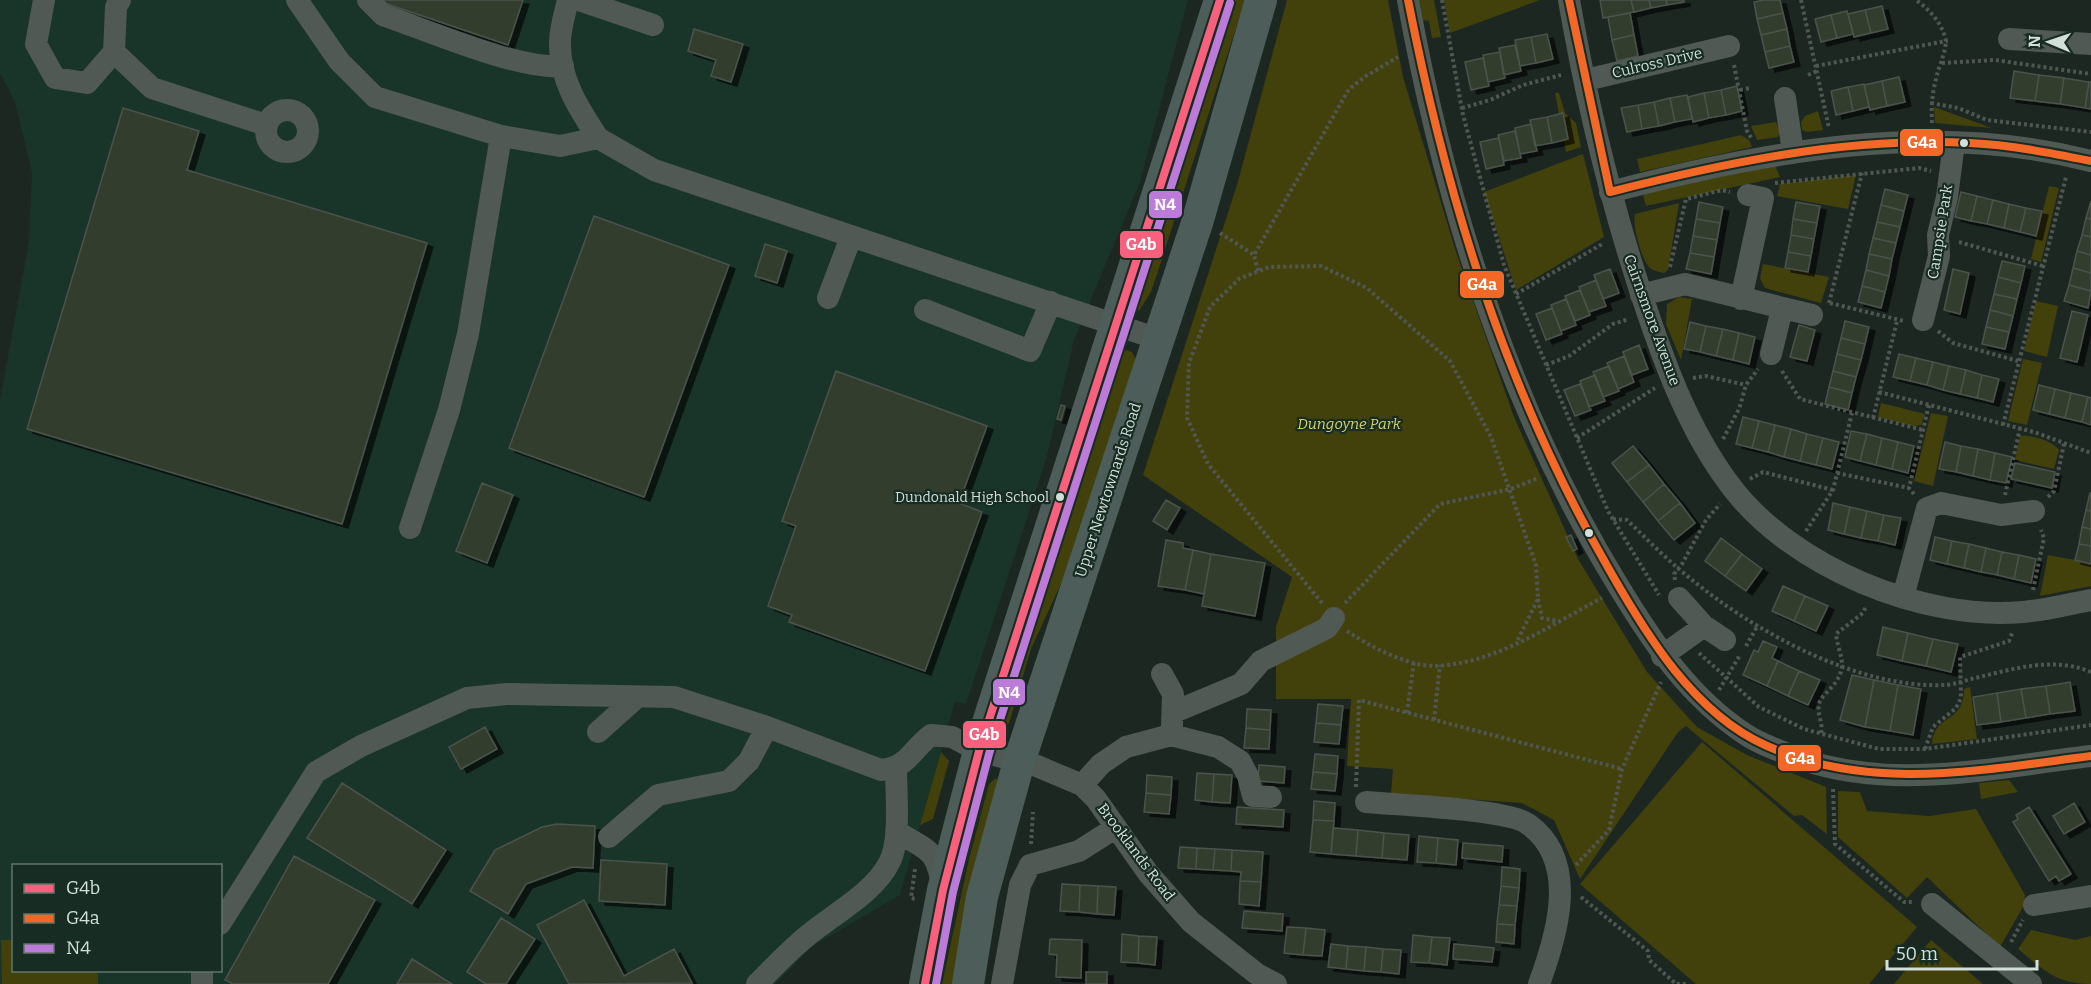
<svg xmlns="http://www.w3.org/2000/svg" width="2091" height="984" viewBox="0 0 2091 984" font-family="Bitter,serif">
<style>
.built{fill:#193428;fill-rule:evenodd}
.green{fill:#42410c}
.building{fill:#323e2f;stroke:#4b524c;stroke-width:1.5;filter:url(#shadow)}
.lines{fill:none;stroke-linecap:round;stroke-linejoin:round}
.path{stroke:#505753;stroke-width:4;stroke-dasharray:3 3;stroke-linecap:butt}
.minor{stroke:#505954;stroke-width:22}
.highway{stroke:#4c5d5a;stroke-width:32}
.bus-1-casing{stroke:#172c22;stroke-width:12}
.bus-2-casing{stroke:#172c22;stroke-width:12}
.bus-3-casing{stroke:#172c22;stroke-width:12}
.bus-1{stroke:#f8607d;stroke-width:8}
.bus-2{stroke:#f36827;stroke-width:8}
.bus-3{stroke:#bd7bd9;stroke-width:8}
.bus-dot{fill:#d3dfd9;stroke:#172c22;stroke-width:2}
.labels{text-anchor:middle;dominant-baseline:central;stroke-width:4.5;stroke-linejoin:round;paint-order:stroke}
.bus-label{font-size:14px;fill:#d3dfd9;stroke:#172c22;text-anchor:end}
.street-label{font-size:15px;fill:#d3dfd9;stroke:#172c22}
.park-label{font-size:15px;font-style:italic;fill:#d6d15e;stroke:#172c22}
.line-badge{stroke:#172c22;stroke-width:2}
.badge-label{font-size:16px;text-anchor:middle;font-weight:bold;fill:#fff}
</style>
<defs>
<filter id="shadow"><feDropShadow dx="6" dy="4" stdDeviation="0" flood-color="#0009"/></filter>
</defs>
<rect width="100%" height="100%" fill="#1c2722"/>
<!-- built -->
<path class="built" d="M0,0h1188l-48,182 -66,158 -28,120 -80,244 -11,-2 -55,193 -87,51 -38,38h-775v-584l29,-159 3,-68 -17,-71 -15,-29zM14,866h206v104h-206z"/>
<!-- green -->
<path class="green" d="M1229,0h16l-85,265 -9,27 -12,19 -4,-7z
M1287,0h101l15,77 53,175 58,165 64,142 69,113 50,55 50,28 79,32 1,47 -25,-19 -8,1 -108,-90 -8,6 -98,147 -26,-59 -32,-17 -131,-9 2,-25 -46,-3 4,-67h-75v-72l16,-50 -149,-102 94,-290z
M1419,0h15l7,37 -9,1 -3,-17 -6,-1z
M1444,0h96l-90,33z
M1555,93h4l6,20 11,10 5,24 -15,5z
M1934,107l58,21 -57,-5z
M1818,111l5,19 -16,2 -5,-2 -1,-8 4,-6z
M1776,122l4,9 -2,6 -21,3 -6,-14z
M1741,135l8,5 3,7 -112,25 -3,-13z
M1583,154l21,83 -88,53 -32,-98z
M1774,163l6,14 -134,29 -3,-11 10,-5z
M1856,175l-8,34 -71,-13 3,-12z
M2049,186l10,2 -18,74 -10,-3z
M1679,203l-11,67 -4,3c-5,-1 -10,-2 -14,-5 -8,-7 -18,-43 -15,-54z
M1763,264l66,13 -8,26 -56,-15 -5,-10z
M1679,297l13,2 -11,61 -15,-36 1,-20z
M2036,301l22,5 -11,51 -23,-6z
M1126,350l6,2 3,6v8l-65,198 -39,85 -22,74 -8,8 119,-378z
M2023,359l19,4 -15,62 -19,-4z
M1881,403l44,11 -4,11 -9,1 -34,-9z
M1931,413l17,3 -15,70 -19,-5z
M2020,436c11,-1 32,4 39,14l-5,19 -39,-9z
M2048,555l43,8v23l-51,10z
M1970,687l7,52 -45,5c3,-32 32,-19 32,-55z
M1702,742l215,185 -48,57h-173l-116,-100z
M941,752l8,9 -16,58 -13,6z
M996,778l3,4 -44,202h-13l27,-125 20,-75z
M2009,780l9,12 -37,7 -2,-16z
M1838,791l22,1 7,19 62,5 47,-7 49,86 -1,10 -24,42 -73,-70 -20,21 -69,-61z
M2031,930l44,10 16,-4v48c-35,0 -47,-14 -73,-35z
M1,940h12l1,30 84,1v13h-96z
M1931,940l52,44h-89z"/>
<!-- building -->
<path class="building" d="M385,0h138l-15,45 -124,-42z
M1600,0h31l3,12 -31,6z
M1631,0h18l2,8 -17,4z
M1649,0h17l1,5 -16,3z
M1666,0h18v2l-17,3z
M1764,0h16l3,13 -26,6 -3,-17z
M1882,6l6,23 -17,4 -6,-23z
M1865,10l6,23 -17,4 -6,-23z
M1847,11l6,23 -16,4 -6,-23z
M1630,13l4,22 -22,5 -4,-23z
M1783,13l4,16 -26,6 -4,-16z
M1831,15l6,23 -16,4 -6,-23z
M694,29l49,15 -12,38 -20,-6 5,-16 -28,-9z
M1787,29l3,17 -25,6 -4,-17z
M1547,34l6,25 -17,4 -5,-26z
M1634,35l4,21 -21,5 -5,-21z
M1531,37l5,26 -16,3 -5,-26z
M1515,45l6,26 -17,4 -5,-27z
M1790,46l4,16 -25,6 -4,-16z
M1500,52l5,26 -17,4 -5,-27z
M1483,58l6,28 -18,4 -6,-28z
M2014,71l25,4 -4,26 -25,-3z
M2039,75l25,3 -4,26 -25,-3z
M1899,77l6,25 -18,4 -5,-25z
M2064,78l25,4 -4,26 -25,-4z
M1882,81l5,25 -17,4 -6,-25z
M2089,82h2v27l-6,-1z
M1864,84l5,23 -16,4 -5,-24z
M1737,86l5,25 -16,4 -5,-25z
M1848,87l5,24 -17,4 -5,-24z
M1721,90l5,25 -17,3 -5,-25z
M1704,93l5,25 -16,4 -5,-25z
M1687,95l5,24 -17,3 -5,-24z
M1670,98l5,24 -16,4 -5,-24z
M1654,102l5,24 -17,3 -4,-24z
M1638,105l4,24 -15,3 -6,-24z
M123,108l76,23 -12,39 240,73 -85,281 -315,-95z
M1563,113l5,26 -16,4 -5,-26z
M1547,117l5,26 -17,3 -5,-26z
M1531,124l6,27 -17,3 -5,-26z
M1515,131l6,27 -17,3 -6,-26z
M1499,138l5,27 -18,4 -6,-27z
M1885,189l23,6 -4,16 -23,-6z
M1961,192l16,4 -6,25 -16,-4z
M1977,196l16,4 -6,24 -16,-3z
M1993,200l16,4 -5,24 -17,-4z
M2091,201v18l-5,-1z
M1699,202l24,5 -3,16 -24,-4z
M1796,202l24,4 -3,17 -24,-4z
M2009,204l17,4 -6,24 -16,-4z
M1881,205l23,6 -4,16 -23,-5z
M2026,208l16,3 -6,25 -16,-4z
M594,216l135,49 -85,232 -135,-49z
M2086,218l5,1v18l-9,-2z
M1696,219l24,4 -3,17 -24,-4z
M1793,219l24,4 -3,16 -23,-4z
M1877,222l23,5 -4,16 -23,-5z
M1791,235l23,4 -3,17 -23,-4z
M2082,235l9,2v18l-14,-4z
M1693,236l24,4 -3,17 -24,-4z
M1873,238l23,5 -4,16 -23,-5z
M765,244l22,7 -10,32 -22,-7z
M2077,251l14,4v18l-18,-5z
M1788,252l23,4 -3,16 -23,-4z
M1690,253l24,4 -3,17 -25,-5z
M1869,254l23,5 -3,17 -23,-6z
M2002,261l23,5 -4,17 -23,-6z
M2073,268l18,5v18l-22,-6z
M1610,269l9,24 -16,6 -9,-24z
M1953,269l16,4 -9,41 -16,-4z
M1866,270l23,6 -4,16 -23,-6z
M1998,277l23,6 -4,16 -23,-5z
M1596,280l10,26 -17,6 -10,-25z
M2069,285l22,6 -3,17 -24,-7z
M1862,286l23,6 -4,16 -23,-6z
M1580,290l10,25 -15,6 -10,-25z
M1994,294l23,5 -4,17 -23,-6z
M1566,299l10,26 -15,6 -10,-26z
M1552,308l10,26 -16,6 -10,-26z
M1990,310l23,6 -4,16 -23,-5z
M2072,311l16,4 -11,47 -17,-4z
M1845,321l24,6 -4,17 -24,-6z
M1690,322l16,4 -6,26 -16,-3z
M1799,325l16,5 -8,31 -17,-4z
M1706,326l17,3 -7,27 -16,-4z
M1986,327l23,5 -4,17 -23,-5z
M1723,329l16,4 -6,27 -17,-4z
M1739,333l16,4 -6,27 -16,-4z
M1841,338l24,6 -4,16 -24,-6z
M1639,345l9,24 -16,6 -9,-23z
M1837,354l24,6 -5,17 -23,-6z
M1899,354l17,4 -6,23 -17,-4z
M1624,356l10,26 -16,7 -11,-26z
M1916,358l17,4 -6,23 -17,-4z
M1933,362l16,4 -6,24 -16,-5z
M1609,366l10,25 -16,6 -10,-25z
M1949,366l17,4 -6,24 -17,-4z
M1966,370l16,5 -5,23 -17,-4z
M836,371l151,55 -28,77 23,9 -57,159 -136,-49 3,-7 -24,-9 28,-80 -14,-5z
M1833,371l23,6 -4,16 -23,-6z
M1595,375l10,26 -16,6 -9,-26z
M1982,375l17,4 -6,23 -16,-4z
M1580,384l11,26 -16,6 -11,-26z
M2039,385l16,4 -6,25 -16,-4z
M1829,387l23,6 -4,17 -23,-6z
M2055,389l16,4 -6,25 -16,-4z
M2071,393l17,4 -6,25 -17,-4z
M2088,397l3,1v27l-9,-3z
M1061,405l4,1 -4,14 -4,-1z
M1743,417l16,4 -7,27 -16,-4z
M1759,421l16,4 -7,27 -16,-4z
M1775,425l16,4 -7,28 -16,-5z
M1791,429l16,5 -7,27 -16,-4z
M1851,431l16,3 -7,27 -15,-4z
M1807,434l16,4 -7,27 -16,-4z
M1867,434l15,4 -6,27 -16,-4z
M1823,438l16,4 -7,27 -16,-4z
M1882,438l16,4 -6,27 -16,-4z
M1898,442l16,4 -6,27 -16,-4z
M1945,442l16,4 -5,26 -17,-3z
M1633,446l16,19 -22,17 -15,-19z
M1961,446l17,3 -5,27 -17,-4z
M1978,449l17,4 -5,27 -17,-4z
M1995,453l17,4 -6,26 -16,-3z
M2015,463l40,9 -3,16 -41,-9z
M1649,465l15,19 -21,18 -16,-20z
M482,483l31,12 -26,68 -31,-12z
M1664,484l16,19 -22,18 -15,-19z
M2090,493h1v18l-5,-1z
M1166,500l14,8 -13,22 -14,-9z
M1680,503l15,20 -21,17 -16,-19z
M1833,503l17,4 -6,27 -16,-4z
M1850,507l17,4 -6,27 -17,-4z
M2086,510l5,1v18l-9,-2z
M1867,511l17,4 -6,26 -17,-3z
M1884,515l17,3 -6,27 -17,-4z
M2082,527l9,2v17l-12,-2z
M1571,535l6,14 -4,2 -7,-14z
M1935,537l17,4 -5,23 -17,-4z
M1721,538l21,16 -17,22 -20,-15z
M1166,540l17,3v5l10,2 -8,40 -27,-4z
M1952,541l17,3 -5,24 -17,-4z
M1969,544l17,4 -5,24 -17,-4z
M2079,544l12,2v18l-16,-4z
M1986,548l16,4 -5,23 -16,-3z
M1193,550l18,4 -7,40 -19,-4z
M2002,552l17,3 -5,24 -17,-4z
M1211,554l54,9 -10,53 -53,-10z
M1742,554l20,15 -16,22 -21,-15z
M2019,555l17,4 -5,24 -17,-4z
M1783,586l22,10 -11,25 -22,-10z
M1805,596l23,10 -12,25 -22,-10z
M1883,627l25,6 -6,28 -25,-6z
M1908,633l25,6 -7,27 -24,-5z
M1933,639l25,5 -7,28 -25,-6z
M1763,641l14,6 -5,11 6,3 -11,25 -24,-11 11,-25 4,2z
M1778,661l21,10 -11,25 -21,-10z
M1799,671l21,9 -12,25 -20,-9z
M1852,675l22,5 -9,47 -25,-7z
M1874,680l24,5 -8,46 -25,-4z
M2070,682l5,29 -25,3 -4,-28z
M1898,685l23,4 -8,46 -23,-4z
M2046,686l4,28 -24,4 -5,-29z
M2021,689l5,29 -25,4 -4,-29z
M1997,693l4,29 -24,3 -4,-28z
M1318,704l25,2 -2,19 -25,-2z
M1247,709l24,1 -1,20 -24,-2z
M1316,723l25,2 -2,19 -25,-2z
M485,727l12,22 -36,20 -12,-22z
M1246,728l24,2 -1,19 -25,-1z
M1315,754l23,2 -1,18 -24,-2z
M1259,765l26,2 -1,16 -26,-2z
M1313,772l24,2 -2,17 -24,-2z
M1197,773l17,1 -2,28 -17,-2z
M1214,774l18,1 -2,28 -18,-1z
M1147,775l25,2 -1,18 -25,-2z
M342,783l104,67 -34,54 -105,-66z
M1146,793l25,2 -2,19 -25,-2z
M1314,801l21,2 -1,18 -21,-1z
M2074,803l11,19 -21,12 -11,-18z
M1237,807l47,3 -1,17 -47,-3z
M2029,807l42,67 -12,7 -3,-5 -7,5 -36,-59 5,-3 -2,-4z
M1313,820l21,1 -3,33 -21,-2z
M557,824l38,2 -2,42 -21,-1 -46,17 -18,30 -38,-23 25,-41 47,-23z
M1333,828l25,2 -2,26 -25,-2z
M1358,830l26,3 -2,25 -26,-2z
M1384,833l25,2 -2,25 -25,-2z
M1419,836l19,2 -2,25 -19,-1z
M1438,838l20,2 -2,25 -20,-2z
M1463,843l40,3 -1,16 -40,-4z
M1180,847l17,1 -1,21 -18,-1z
M1197,848l18,1 -2,21 -17,-1z
M1215,849l17,1 -1,21 -18,-1z
M1232,850l31,2 -2,30 -21,-1 1,-9 -10,-1z
M294,856l81,44 -47,84h-95l-8,-4z
M601,860l66,4 -2,41 -66,-4z
M1502,867l18,2 -1,19 -18,-2z
M1240,881l21,1 -2,24 -20,-2z
M1062,884l18,1 -1,27 -19,-1z
M1080,885l18,1 -1,28 -18,-2z
M1098,886l18,1 -2,28 -17,-1z
M1501,886l18,2 -2,18 -18,-1z
M584,900l40,76 50,-27 18,34 -123,1 -32,-59z
M1499,905l18,1 -2,19 -18,-1z
M1244,911l39,3 -1,17 -40,-3z
M501,918l34,21 -29,45h-20l-19,-12z
M1497,924l18,1 -1,19 -18,-2z
M1287,927l19,1 -3,27 -19,-2z
M1306,928l19,2 -3,26 -19,-1z
M1122,934l17,2 -1,27 -17,-1z
M1413,935l19,2 -3,26 -18,-1z
M1139,936l18,1 -2,28 -17,-2z
M1432,937l18,1 -3,27 -18,-2z
M1050,939l32,1 -1,38 -25,-1 1,-22 -8,-1z
M1331,944l17,2 -2,23 -18,-2z
M1454,944l40,4 -2,14 -39,-3z
M1348,946l18,1 -2,24 -18,-2z
M1366,947l17,2 -2,23 -17,-1z
M1383,949l18,1 -2,24 -18,-2z
M412,959l40,25h-55z
M1086,972h21v12h-21z"/>
<g class="lines">
<!-- path -->
<path class="path" d="M1442,0l21,115 41,150 104,246 51,84
M1801,0l28,128
M1942,63l53,-3 96,14
M1734,65l13,66 5,8
M1816,66l130,-25c-4,-18 -15,-30 -30,-41
M1808,75l9,-4
M1740,90l10,-2
M1931,103l27,5 29,12 104,12
M1462,108l28,-8 33,-15 38,-10
M1932,123c-1,-15 0,-29 4,-44 3,-14 9,-24 10,-38
M1775,183l144,-15 12,3
M1220,233l34,22
M1959,242l84,24
M1670,267l16,-68 36,-9 8,2
M1258,271l-4,-16 95,-166 17,-13 32,-19
M1516,294l88,-51
M1829,303l33,-130
M1830,303l74,18
M1938,331l15,12 65,18
M1546,365l23,-9 44,-32 16,-5
M1782,371l18,28 123,31
M1693,378l13,-2 40,9
M1879,392l155,40 57,21
M1873,418l24,-97
M2003,425l63,-248
M1577,438l78,-50
M1723,439l16,-30 7,-24 12,-16
M1837,473l72,15
M1750,479l13,-7 70,18
M1914,494l-5,-6 20,-83
M2005,495l15,-67
M2048,497l6,-6 10,-47
M1613,519l14,1c21,20 41,41 64,59 64,53 168,110 253,106 10,0 21,-5 31,-7 39,-9 77,-22 116,-6
M1806,531l27,-41 19,-77
M1675,580l-1,-6 8,-10 24,-44 14,-16
M2033,590l11,-52 -3,-8
M1538,599l4,19 15,3
M1322,603l-114,-139 -21,-46 2,-55 21,-56 29,-28 30,-12 52,-1 46,22 83,73 41,76 45,128 2,34 -22,44
M1345,603l95,-99 71,-15 27,-11
M1347,631c22,15 62,36 89,35 61,-3 114,-41 166,-68
M1746,646l12,-21
M1699,653l60,54 45,22 75,20h46l166,-24
M1719,690l21,-35
M1407,713l7,-52
M1434,720l6,-55
M1821,733c3,-11 -6,-20 -1,-32 3,-6 11,-12 15,-18 14,-19 3,-29 1,-49l27,-21 3,-7
M1925,749l8,-22 23,-19 5,-10 -1,-41 49,-16 4,-10
M1356,787l3,-87 263,69
M1833,789l2,55 69,58h9
M1031,844l2,-32
M1576,865l33,-35 13,-61 39,-87
M915,869l-4,29 5,1
M1581,897l67,54 1,9 27,24h11
M2011,942l12,-22"/>
<!-- minor -->
<path class="minor" d="M44,0l-8,44 19,34 32,5 27,-31
M120,0l-4,7 -2,45 38,36 114,37
M297,0l42,61 36,36 126,39 59,10 38,-8 56,32 504,169
M368,0l15,15c44,15 138,56 180,51
M568,0c-3,13 -8,29 -8,42 -1,37 19,67 38,96
M579,0l74,25
M1408,0c37,204 102,410 211,587 34,56 70,110 126,147 16,11 40,19 59,26 93,31 192,7 287,-4
M1569,0c17,98 40,195 71,290 22,67 47,138 90,195 61,82 193,136 293,127 23,-2 46,-8 68,-12
M2009,39l82,5
M1586,80l143,-34
M1785,98l8,54
M266 131a21 21 0 1 1 42 0a21 21 0 1 1-42 0Z
M1610,192c155,-41 322,-72 481,-31
M1641,295l44,-11 127,31
M828,298l23,-61
M1741,299l22,-101 -15,-3
M925,310l105,41 21,-49
M1923,320l16,-64 -1,-21 9,-38 7,-54
M1771,354l11,-45
M410,528l39,-118 19,-76 33,-198
M1903,597l24,-89 14,-5 60,12 33,-4
M1679,598l25,28 21,14
M1662,656l42,-30
M1162,674l11,20 -1,32
M1174,712l67,-28 20,-23 66,-33 7,-10
M598,732l39,-35
M1082,785l19,-21 25,-17 45,-12 47,12 22,14 8,15 5,20 18,1
M1366,802c31,3 141,7 162,22 52,37 29,111 11,160
M898,832c32,21 37,15 45,56
M609,837l49,-42 71,-14 20,-20 18,-34
M1932,904l99,80
M2034,905l57,-9
M220,924l96,-152 45,-26 106,-48 40,-4 167,3 93,30 114,43c28,-3 29,-19 50,-35l21,2 27,14 58,15 45,19 14,14 52,74 43,49 66,52 19,10
M202,970v14
M757,984c14,-14 28,-29 43,-42 26,-24 73,-47 89,-79 12,-21 7,-69 7,-95
M1002,984l18,-99 10,-20 49,-14 36,-23"/>
<!-- highway -->
<path class="highway" d="M925,984l18,-94 36,-139 241,-751
M968,984l14,-87 37,-135 178,-539 64,-223"/>
<defs>
<path id="bus-1" d="M925,984l18,-94 36,-139 241,-751"/>
<path id="bus-2" d="M1408,0c40,203 98,391 202,571 37,65 84,142 155,174 105,48 216,25 326,11
M1569,0l41,192c118,-30 237,-55 360,-49 41,2 81,10 121,18"/>
<path id="bus-3" d="M936,984l17,-92 36,-138 241,-751"/>
</defs>
<!-- bus-1 casing -->
<use href="#bus-1" class="bus-1-casing"/>
<!-- bus-2 casing -->
<use href="#bus-2" class="bus-2-casing"/>
<!-- bus-3 casing -->
<use href="#bus-3" class="bus-3-casing"/>
<!-- bus-1 -->
<use href="#bus-1" class="bus-1"/>
<!-- bus-2 -->
<use href="#bus-2" class="bus-2"/>
<!-- bus-3 -->
<use href="#bus-3" class="bus-3"/>
</g>
<!-- markers -->
<g class="bus-dot">
<circle cx="1964" cy="143" r="5"/>
<circle cx="1060" cy="497" r="5"/>
<circle cx="1589" cy="533" r="5"/>
</g>
<g class="labels">
<!-- bus labels -->
<g class="bus-label">
<text x="1049" y="497">Dundonald High School</text>
</g>
<!-- street labels -->
<g class="street-label">
<text transform="translate(1657 63) rotate(-13)">Culross Drive</text>
<text transform="translate(1940 232) rotate(-81)">Campsie Park</text>
<text transform="translate(1652 320) rotate(70)">Cairnsmore Avenue</text>
<text transform="translate(1108 490) rotate(-72)">Upper Newtownards Road</text>
<text transform="translate(1136 852) rotate(53)">Brooklands Road</text>
</g>
<!-- park labels -->
<g class="park-label">
<text x="1349" y="424">Dungoyne Park</text>
</g>
</g>
<g class="line-badge">
<rect x="1899" y="128" width="45" height="29" rx="6" fill="#f36827"/>
<rect x="1148" y="190" width="35" height="29" rx="6" fill="#bd7bd9"/>
<rect x="1119" y="230" width="45" height="29" rx="6" fill="#f8607d"/>
<rect x="1459" y="270" width="46" height="29" rx="6" fill="#f36827"/>
<rect x="992" y="678" width="34" height="28" rx="6" fill="#bd7bd9"/>
<rect x="962" y="720" width="45" height="29" rx="6" fill="#f8607d"/>
<rect x="1777" y="744" width="45" height="28" rx="6" fill="#f36827"/>
</g>
<g class="badge-label">
<text x="1922" y="148">G4a</text>
<text x="1165" y="210">N4</text>
<text x="1141" y="250">G4b</text>
<text x="1482" y="290">G4a</text>
<text x="1009" y="698">N4</text>
<text x="984" y="740">G4b</text>
<text x="1800" y="764">G4a</text>
</g>
<!-- legend -->
<rect x="12" y="864" width="210" height="108" fill="#172c22" stroke="#62746b" stroke-width="1.5"/>
<rect x="24" y="884" width="30" height="9" fill="#f8607d" stroke="#62746b" stroke-width="1.5"/>
<text x="66" y="894" font-size="18" fill="#d3dfd9">G4b</text>
<rect x="24" y="914" width="30" height="9" fill="#f36827" stroke="#62746b" stroke-width="1.5"/>
<text x="66" y="924" font-size="18" fill="#d3dfd9">G4a</text>
<rect x="24" y="944" width="30" height="9" fill="#bd7bd9" stroke="#62746b" stroke-width="1.5"/>
<text x="66" y="954" font-size="18" fill="#d3dfd9">N4</text>
<!-- north arrow -->
<g transform="translate(2049 42) rotate(272)" stroke="#172c22" stroke-width="4.5" paint-order="stroke">
<path d="M0-4.5L10 22L0 15L-10 22Z" fill="#d3dfd9"/>
<text y="-9" font-size="16" font-weight="bold" text-anchor="middle" fill="#d3dfd9">N</text>
</g>
<!-- scale -->
<path d="M1887 960v9h150v-9" fill="none" stroke="#d3dfd9" stroke-width="3"/>
<text x="1896" y="960" font-size="18" fill="#d3dfd9" stroke="#172c22" stroke-width="4.5" paint-order="stroke">50 m</text>
</svg>
